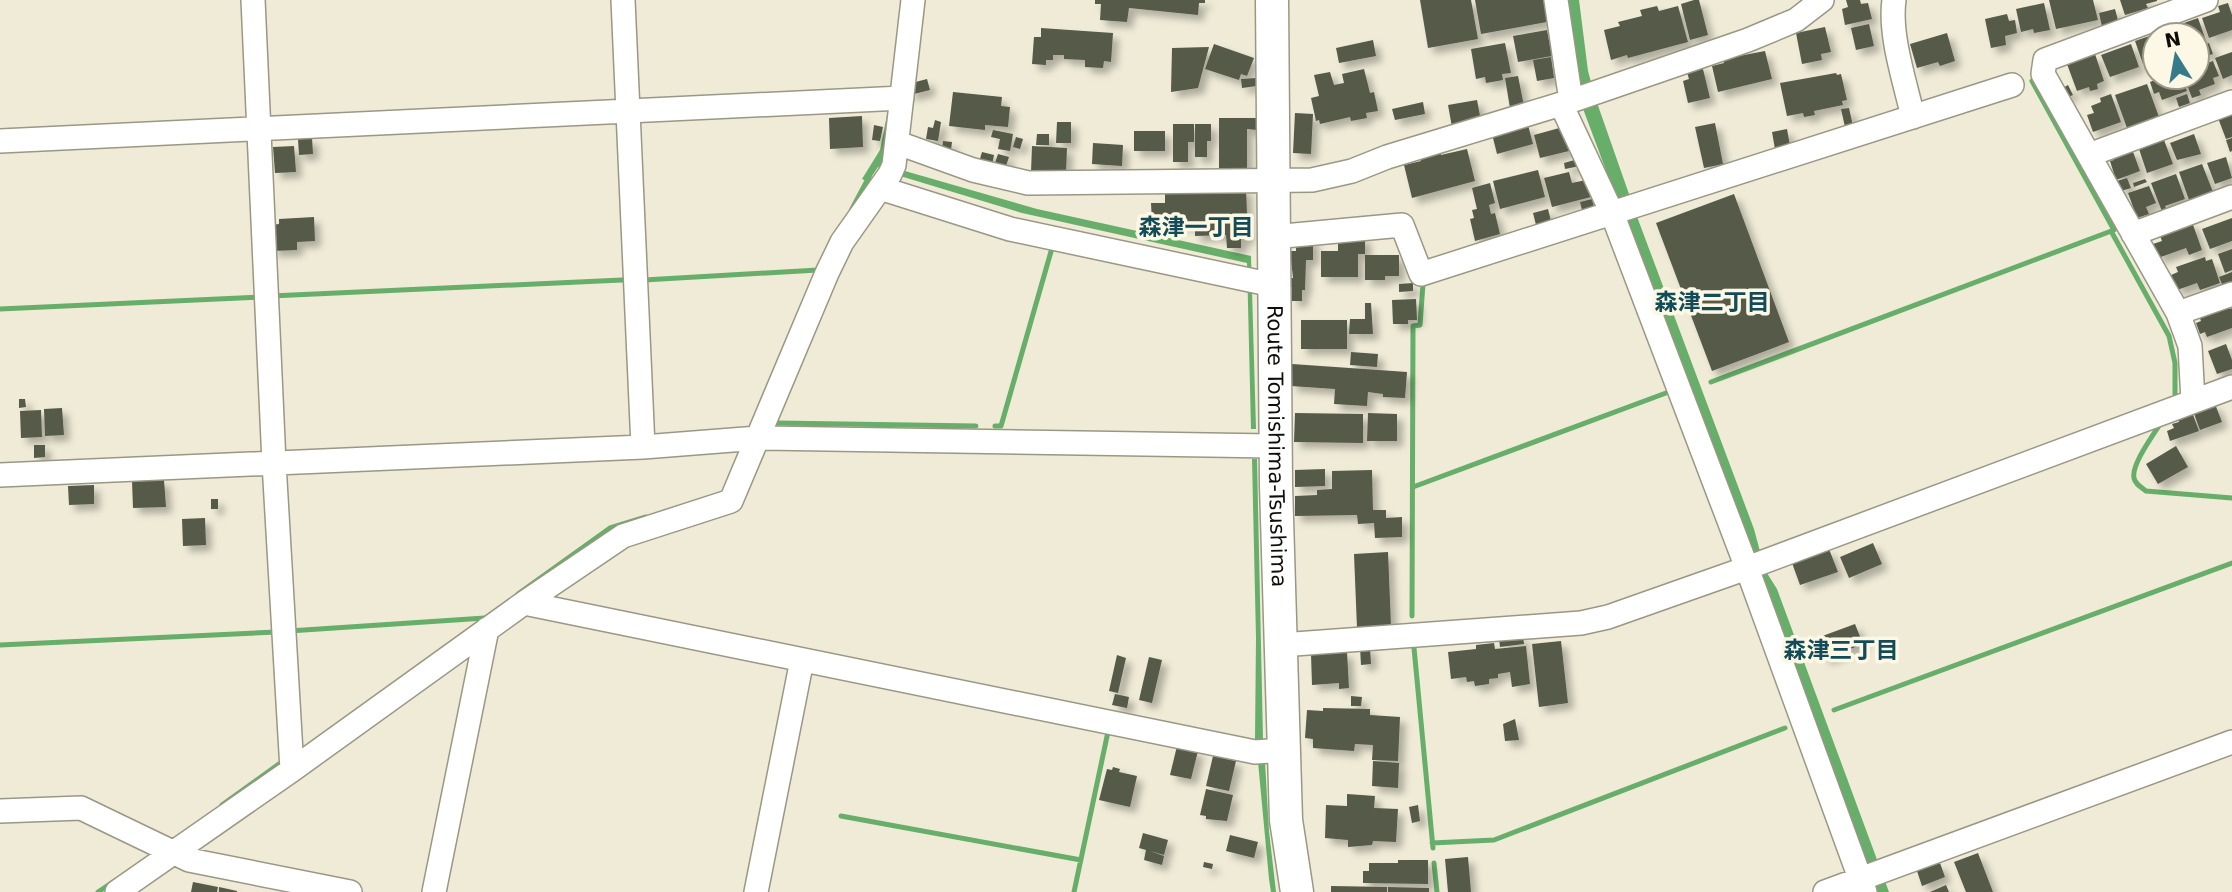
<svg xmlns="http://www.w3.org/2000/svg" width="2232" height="892" viewBox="0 0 2232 892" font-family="'DejaVu Sans','Noto Sans JP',sans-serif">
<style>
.water{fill:#66ae69}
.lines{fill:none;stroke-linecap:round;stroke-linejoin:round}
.stream{stroke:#66ae69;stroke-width:5}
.building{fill:#555a4a;filter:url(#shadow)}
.street-casing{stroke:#9a9785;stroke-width:26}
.secondary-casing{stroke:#9a9785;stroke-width:35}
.street{stroke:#fff;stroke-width:23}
.secondary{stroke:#fff;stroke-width:32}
.labels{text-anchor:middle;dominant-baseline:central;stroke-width:7;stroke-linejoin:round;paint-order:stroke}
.street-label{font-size:21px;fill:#0e0d07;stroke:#fcf8e5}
.neighbourhood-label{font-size:23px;font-weight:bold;fill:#134c58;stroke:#fcf8e5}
</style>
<defs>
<filter id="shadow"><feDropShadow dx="6" dy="6" stdDeviation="3.5" flood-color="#0004"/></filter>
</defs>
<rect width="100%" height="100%" fill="#efebd7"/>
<!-- water -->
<path class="water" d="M1564,0h15l9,71 7,26 41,117 118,315 11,41 12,19 112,303h-14l-293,-786z
M888,110h6l4,59 139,40 214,47 5,173h-5l-4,-166 -225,-50 -135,-41 -9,-5 -10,15 -6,-3 18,-29z
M1252,459h5l6,280h-8l1,-101z
M1258,762h7l4,69 7,61h-5l-2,-13z"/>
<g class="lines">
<!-- stream -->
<path class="stream" d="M852,209l17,-32
M2111,231l58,105 6,27v32
M644,280l174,-10 2,-4
M271,296l351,-16
M0,309l259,-12
M1711,382l403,-152 -82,-149
M2162,421c-7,12 -31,43 -28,57 1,6 7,9 12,13l86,7
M777,423l199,3
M995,426h6l51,-178
M1413,487l253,-94
M518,594l92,-66 36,-11
M1412,616l1,-290 7,-1 3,-41
M289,631l196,-13
M0,645l276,-13
M1414,648l19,200
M1834,710l398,-147
M222,805l57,-41
M841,816l240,44
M1432,843l62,-3 291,-112
M1434,863l3,29
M98,892l15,-10
M1074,892l35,-165"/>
</g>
<!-- building -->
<path class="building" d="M1095,0h110v3h-6l-1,12 -69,-7 -2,14 -27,-2 1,-16h-6z
M1420,0h51l7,39 -50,9z
M1475,0h74l3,21 -71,13z
M1694,0h5l9,35 -18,5 -9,-36z
M1846,0h14l1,4 7,-1 4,16 -27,6 -3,-16 6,-2z
M2049,0h44l5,20 -42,9z
M2120,0h37v1l-11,3 2,4 -23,7z
M2044,3l6,27 -16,3 -1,-4 -12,3 -5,-23z
M2228,3l4,12v15l-23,8 -7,-20 18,-6 -2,-6z
M1657,6l2,5 19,-5 10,36 -60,16 -1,-3 -16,5 -7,-30 16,-4 -2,-4 24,-6 -2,-6z
M2115,9l4,15 -17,3 -3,-14z
M2007,14l2,7 6,-1 2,13 -12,3 1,9 -15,3 -6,-29z
M2198,18l8,23 -9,3v-9h-28l-2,-6z
M1869,24l5,22 -18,4 -5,-22z
M1825,27l6,25 -10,2 1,6 -20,4 -6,-31z
M1041,28l72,5 -2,29 -7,-1 -1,7 -18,-1v-7l-21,-1v-16v12h-11v5h-7v5l-14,-1 2,-27h7z
M1547,30l5,26 -34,6 -5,-26z
M1947,33l8,28 -15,5 -2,-4 -21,6 -7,-24z
M2155,34v26l-12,4 -8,-23z
M1373,40l3,16 -37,7 -3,-15z
M1505,43l6,30 -9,1 1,6 -17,3 -1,-6 -9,2 -5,-30z
M2209,43l4,11 -10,3 -4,-11z
M1214,44l40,14 -7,18 -6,-2 -2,6 -34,-11z
M2131,44l8,23 -29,10 -9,-22z
M1209,47l-11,41 -27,4 1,-44z
M1765,51l7,28 -54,13 -6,-26 12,-3 -1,-4z
M2232,52v23l-9,4 -8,-21z
M2095,54l9,27 -7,3 1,5 -8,2 -1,-4 -12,4 -10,-27z
M1551,57l3,21 -17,3 -4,-21z
M2213,61l6,15 -6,2 2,6 -16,6 2,5 -9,3 -8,-21h13v-11z
M1702,65l8,33 -22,5 -5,-22 6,-2 -3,-10z
M1364,69l6,24 4,-1 4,19 -12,2 1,5 -16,3 -1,-4 -30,7 -1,-4 -3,1 -5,-23 8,-2 -5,-21 16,-3 4,13 10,-2 -2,-9z
M1836,73l1,2 4,-1 6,26 -5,1 1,4 -29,6 1,4 -11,2 -1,-4 -16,3 -7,-33z
M1518,76l6,30 -14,2 -5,-30z
M2163,77h19l5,14 -25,9 -3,-8 -5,2 -4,-12z
M1256,78l1,8 -15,2 -1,-9z
M927,79l3,11 -20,5 -2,-11z
M2147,84l12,33 -32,11 -12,-33z
M2068,85l5,10 -7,3 -5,-9z
M953,92l49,5 -1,9 9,1 -2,20 -23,-2v5l-36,-4z
M2111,94l10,28 -28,10 -6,-17 7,-2 -3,-7 10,-4 -1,-4z
M2187,94l3,9 -11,4 -3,-9z
M1477,100l4,21 -29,6 -4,-22z
M1423,102l2,12 -30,6 -3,-11z
M1849,108l4,18 -8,1 -4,-18z
M1295,113l18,1 -2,40 -18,-1z
M2232,113v24l-6,2 -8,-21z
M862,116l1,31 -33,2 -1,-31z
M1219,118h38v12l-10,-1v39h-28z
M935,120l6,2 -3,19 -12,-2 2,-12 5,1z
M1057,122h14v21h-15z
M1715,123l8,41 -19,4 -9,-41z
M1173,124h21v18h-6v20h-15z
M1195,124h16v17h-4v16h-12z
M874,125l9,2 -3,14 -8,-1z
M1528,125l5,19 -36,10 -5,-20z
M1563,127l6,24 -29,7 -6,-23z
M1787,129l3,17 -15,3 -3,-17z
M993,130l20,4 -3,17 -12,-2 2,-10 -9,-2z
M1134,131h31v20h-31z
M1037,134h12v11h-13z
M2194,134l7,20 -24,6 -7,-17z
M1016,137l7,2 -3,10 -7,-2z
M312,138l1,16 -14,1 -1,-16z
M2232,138v13l-2,1 -4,-12z
M2164,140l9,24 -26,9 -8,-24z
M943,141l9,1 -1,8 -9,-1z
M1093,143l30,2 -1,21 -30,-2z
M294,146l2,26 -21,1 -2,-26z
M1032,146l35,2 -1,25 -35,-1z
M1440,149l1,6 26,-6 8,32 -63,17 -8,-33 17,-4 -2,-6z
M2132,149l8,22 -24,9 -6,-19 4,-1 -1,-4z
M982,152l12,3 -2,10 -13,-3z
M998,154l11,3 -3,9 -11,-3z
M2226,157l6,21 -17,6 -8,-21z
M1578,159l2,7 -15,3 -1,-6z
M2202,164l11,28 -24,8 -10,-28z
M1538,170l7,27 -45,12 -7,-28z
M1569,172l3,11 14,-3 5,17 -39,10 -8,-29z
M2176,174l9,25 -20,7 3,6 -5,2 -12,-31z
M2127,178l4,10 -10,3 -4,-10z
M2145,179l2,3 -13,5 -1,-4z
M1490,183l5,20 -6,2 2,9 4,-1 5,21 -25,7 -5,-22 4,-1 -2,-8 5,-1 -5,-21z
M2149,186l7,17 -10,4 3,7 -12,4 -9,-25z
M1246,188l2,51h-7v9h-14l-1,-13 -31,1v-12l-29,1v-4l-14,1 -1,-19h14v-11z
M1734,194l55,148 -77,29 -56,-148z
M1592,199l2,8 -12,3 -2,-8z
M1548,209l3,12 -15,4 -3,-12z
M314,217l1,24 -18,1v8l-25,1 -1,-26 8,-1v-5z
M2232,218v23l-22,8 -8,-20z
M2192,222l10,28 -13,5 -3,-7 -28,10 -5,-14 9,-3 -3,-8z
M1338,237h27v17h-7v23h-37v-26h17z
M1296,238h17v22h-7l-1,30h-3v11h-10v-14h-2v-9h3l-3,-27h6z
M2232,249v21l-7,3 -7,-19z
M1365,255h34v21h-14v4h-20z
M2205,257l1,4 6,-2 8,24 -20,7 -3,-7 -20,7 -6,-15 7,-3 -2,-5z
M2232,272v14l-8,3 -5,-12z
M1413,283v8l-14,1v-8z
M1416,299l1,21h-9v4h-15l-1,-24z
M1365,303h6l2,31h-24l1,-15h15z
M2228,305l2,4 2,-1v20l-25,9 -2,-5 -5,2 -4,-11 5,-2 -2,-5z
M1301,320h46v29h-46z
M2226,344l6,16v9l-15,5 -9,-23z
M1351,352l27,2 -1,13 -27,-2z
M1292,364l115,8 -2,26 -22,-1v-3l-15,-2 -1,14 -33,-2 1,-15 -44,-3z
M19,399h6l1,8 -7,1z
M2215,404l7,18 -22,8 -7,-19z
M62,408l2,27 -19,1 -1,-27z
M41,410l1,27 -21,1 -1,-27z
M2192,412l7,19 -29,10 -3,-10 7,-3 -2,-4 7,-2 -2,-5z
M1295,413l68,1v29l-69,-1z
M1368,413l29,1v27h-30z
M34,445h11v12l-11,1z
M2176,446l12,21 -30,17 -12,-20z
M1325,469v17l-30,1v-17z
M1372,470l1,40h13v8l16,-1v20l-27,1 -1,-15 -16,1 -1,-9 -62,1v-20l22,-1v-5l15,-1v-18z
M164,480l2,27 -33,1 -1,-27z
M94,485v19l-25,1 -1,-19z
M211,499h7v10h-7z
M205,518l1,27 -23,1 -1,-27z
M1873,543l9,21 -33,14 -9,-21z
M1829,549l9,23 -38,13 -8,-22z
M1388,552l3,74 -34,2 -3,-74z
M1855,624l8,20 -38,15 -8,-21z
M1523,636l1,8 -24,3 -1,-8z
M1561,641l7,62 -29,4 -7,-63z
M1494,643l1,6 31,-3 4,38 -18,3 -2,-15 -12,2v4l-9,1v5l-14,2 -1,-5 -7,1 -1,-5 -15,2 -3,-27 28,-3v-4z
M1360,647h10l1,17 -10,1z
M1347,652l2,36 -10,1v-6l-27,2 -1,-31z
M1117,655l9,3 -8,35 -9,-2z
M1149,657l13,3 -10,43 -13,-3z
M1115,694l14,3 -2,11 -15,-3z
M1351,696l11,1 -1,9h-10z
M1323,708l47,1v6l30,2 -2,44 -26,-1 1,-15 -18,-1 -1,7 -41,-3v-9l-8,-1 2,-28 16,1z
M1515,719l4,21 -14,1 -2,-17z
M1177,746l21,5 -7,28 -21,-4z
M1213,756l23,5 -7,30 -23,-5z
M1373,761l26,2 -1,25 -26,-2z
M1113,767l7,2 -1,3 18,4 -7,31 -31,-7 8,-31 5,1z
M1206,789l27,6 -6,26 -21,-2v-3l-6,-1z
M1347,794l28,2 -1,12 24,1 -2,33 -23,-1 -1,4 -24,2v-7l-23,-2 1,-33 21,1z
M1418,805l2,16 -8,2 -3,-16z
M1143,833l25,7 -4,15 -14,-4 14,5 -2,9 -18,-5 2,-10 -7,-2z
M1230,835l28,7 -4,16 -28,-7z
M1978,853l15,39h-27l-12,-30z
M1468,857l3,35h-23l-3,-33z
M1398,860h30v24l-65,-1v-12h6v-8h29z
M1204,862l9,2 -1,5 -9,-2z
M1940,863l5,14 -23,9 -5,-15z
M193,882l25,5 -1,5h-26z
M1946,885l3,7h-19z
M1331,886l56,1v5h-56z
M219,887l18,4v1h-18z
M1388,887l41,1v4h-41z"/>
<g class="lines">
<defs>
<path id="street" d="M253,0l21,463 18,307
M623,0l20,447
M1556,0l15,101
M1894,0c-5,35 11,82 19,117
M1561,104l51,109 135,355 118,324
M0,141l902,-43
M898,143l75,27 55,13 284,-3 40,-9 35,-14 184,-56 177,-61 48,-20 26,-20
M2089,155l143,-53
M880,188l130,41 263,56
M2133,234l99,-37
M1273,237l129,-12 19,49 591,-189
M2178,313l54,-19
M2193,401l-3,-55 -12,-33 -135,-239 2,-14 161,-60
M0,475l643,-28 115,-9 517,8
M524,603l731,149 30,-2
M1281,645l300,-22 27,-6 139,-49 485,-181
M0,811l81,-3 108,52 161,32
M117,892l175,-122 232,-167 99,-67 108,-35 96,-228 15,-31 48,-68 4,-9 19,-165
M434,892l53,-263
M756,892l46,-232
M1825,892l407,-150"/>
<g id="secondary">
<path id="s1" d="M1272,0l4,485 10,335 11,72"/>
</g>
</defs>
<!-- street casing -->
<use href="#street" class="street-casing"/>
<!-- secondary casing -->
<use href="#secondary" class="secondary-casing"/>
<!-- street -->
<use href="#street" class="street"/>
<!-- secondary -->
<use href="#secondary" class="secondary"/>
</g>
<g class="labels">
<!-- street labels -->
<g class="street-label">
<text stroke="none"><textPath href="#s1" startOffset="446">Route Tomishima-Tsushima</textPath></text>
</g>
<!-- neighbourhood labels -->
<g class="neighbourhood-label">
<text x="1196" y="227">森津一丁目</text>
<text x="1712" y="302">森津二丁目</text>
<text x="1841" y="650">森津三丁目</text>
</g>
</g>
<!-- north arrow -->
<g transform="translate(2176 56) rotate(349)"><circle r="33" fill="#fcf8e5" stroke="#9d9a8c" stroke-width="2"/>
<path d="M0-5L12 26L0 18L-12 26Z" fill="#377b8a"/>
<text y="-10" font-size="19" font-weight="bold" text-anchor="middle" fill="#0e0d07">N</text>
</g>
</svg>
